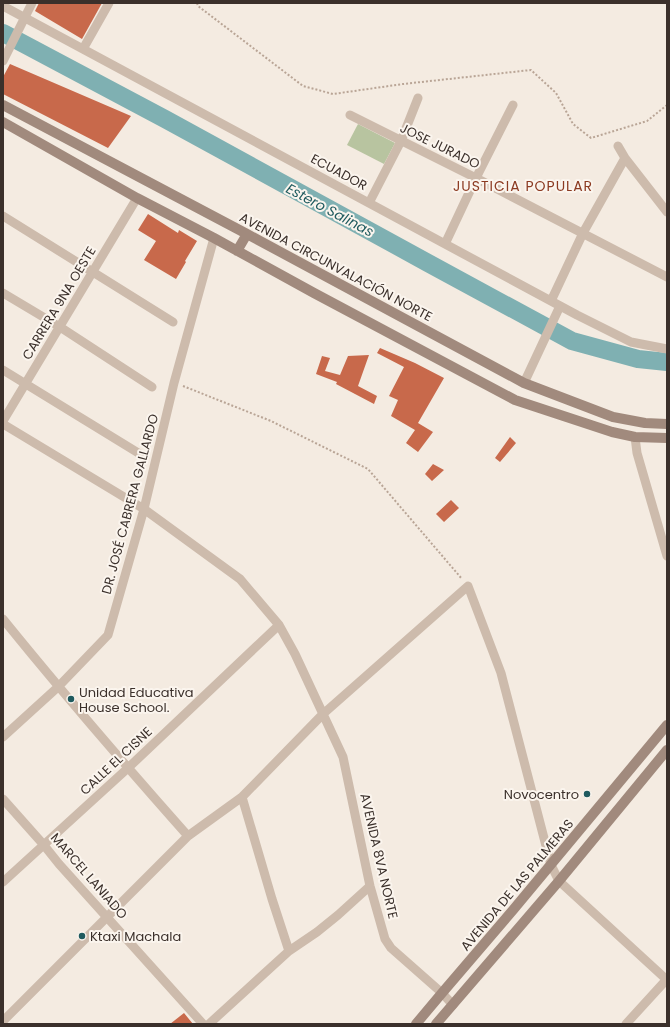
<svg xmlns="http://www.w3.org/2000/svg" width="670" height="1027" viewBox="0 0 670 1027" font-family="Poppins,sans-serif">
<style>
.green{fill:#b8c4a0}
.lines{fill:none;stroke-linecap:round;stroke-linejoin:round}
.river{stroke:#7fb0b2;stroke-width:18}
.building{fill:#c8694b}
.path{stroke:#b9a596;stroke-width:2;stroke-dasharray:2 2;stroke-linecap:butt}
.street{stroke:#cdbbac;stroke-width:9}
.secondary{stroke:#a18a7d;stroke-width:10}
.poi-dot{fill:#1f5a5e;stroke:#fbf5ee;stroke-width:1.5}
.labels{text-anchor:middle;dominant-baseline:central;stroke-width:4;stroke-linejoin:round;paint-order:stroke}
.street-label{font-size:13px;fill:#3b302b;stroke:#fbf5ee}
.poi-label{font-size:13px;fill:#3b302b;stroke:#fbf5ee;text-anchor:start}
.neighbourhood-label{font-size:14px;letter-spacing:1px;fill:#8c3b22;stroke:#fbf5ee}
.water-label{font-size:14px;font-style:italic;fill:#1f5a5e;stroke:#fbf5ee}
</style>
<rect width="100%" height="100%" fill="#f4ebe1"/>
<!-- green -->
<path class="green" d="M358,124l37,19 -11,21 -37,-19z"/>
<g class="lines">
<!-- river -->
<path class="river" d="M3,33l162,86 263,144 144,78 66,18 29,3"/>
</g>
<!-- building -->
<path class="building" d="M39,3h63l-20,36 -47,-28z
M10,64l121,52 -23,32 -105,-54v-17z
M148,214l30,19 1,-3 18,11 -12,20 1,1 -10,17 -32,-19 12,-19 -18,-11z
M380,348l35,15 29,15 -26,45 15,9 -15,20 -12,-9 9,-13 -24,-14 7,-16 -9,-4 15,-29 -27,-14z
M369,355l-11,31 19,10 -3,8 -38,-20 1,-2 -21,-8 6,-18 8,2 -5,13 15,4 8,-19z
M510,437l6,6 -16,19 -5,-4z
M433,464l11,6 -12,11 -7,-7z
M451,500l8,8 -15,14 -8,-8z
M184,1013l9,11h-23z"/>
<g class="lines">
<!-- path -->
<path class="path" d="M197,3l1,3 105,80 30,8 70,-10 128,-14 25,23 17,31 18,14 56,-17 20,-16
M183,386l88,35 97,48 94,110"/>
<!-- street -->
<path class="street" d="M3,6l574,309 54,27 36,7
M83,49l26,-46
M3,61l29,-58
M350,115l126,63 191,99
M618,146l7,12 42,54
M369,203l32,-62 17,-43
M3,216l170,106
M445,244l31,-66 37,-73
M3,293l57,34 92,60
M551,301l32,-68 42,-75
M3,370l137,84
M524,383l36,-77
M3,421l134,-223
M3,424l141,85 96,70 39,46 16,29 48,103 27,129 15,53 6,9 51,45 11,12
M635,437l2,16 30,103
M3,619c60,74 122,146 185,217
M3,737l55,-50 50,-52 36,-126 30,-126 40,-145
M242,797l30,102 17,52
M3,799l40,45 16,20 144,160
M3,882l125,-114 151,-143
M3,1021l185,-185 54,-39 81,-83 145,-128 33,87 50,192 8,16 108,99
M209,1024l80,-73 28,-19 21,-17 32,-29
M626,1024l41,-45"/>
<!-- secondary -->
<path class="secondary" d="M3,105l244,129 277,149 89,34 32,6 22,1
M3,122l134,76 77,40 100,55 201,107 97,32 23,5 32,1
M237,251l10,-17
M416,1024l26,-31 71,-83 154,-185
M436,1024l123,-143 108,-131"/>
</g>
<!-- markers -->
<g class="poi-dot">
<circle cx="71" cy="699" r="4"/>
<circle cx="587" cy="794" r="4"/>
<circle cx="82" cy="936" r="4"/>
</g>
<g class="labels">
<!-- street labels -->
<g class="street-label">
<text transform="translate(440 146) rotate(26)">JOSE JURADO</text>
<text transform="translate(339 172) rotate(28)">ECUADOR</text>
<text transform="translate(336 267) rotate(28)">AVENIDA CIRCUNVALACIÓN NORTE</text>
<text transform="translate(59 303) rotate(-59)">CARRERA 9NA OESTE</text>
<text transform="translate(130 504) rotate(-75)">DR. JOSÉ CABRERA GALLARDO</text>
<text transform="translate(116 761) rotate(-43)">CALLE EL CISNE</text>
<text transform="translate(379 856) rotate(77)">AVENIDA 8VA NORTE</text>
<text transform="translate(89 876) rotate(49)">MARCEL LANIADO</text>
<text transform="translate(517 885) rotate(-50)">AVENIDA DE LAS PALMERAS</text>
</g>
<!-- poi labels -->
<g class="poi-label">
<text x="79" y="692">Unidad Educativa<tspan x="79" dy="15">House School.</tspan></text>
<text x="579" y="794" text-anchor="end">Novocentro</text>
<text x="90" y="936">Ktaxi Machala</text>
</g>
<!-- neighbourhood labels -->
<g class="neighbourhood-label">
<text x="523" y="186">JUSTICIA POPULAR</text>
</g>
<!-- water labels -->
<g class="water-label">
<text transform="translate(330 210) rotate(28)">Estero Salinas</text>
</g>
</g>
<!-- border -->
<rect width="670" height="1027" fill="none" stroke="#3b302b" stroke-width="8"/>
</svg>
